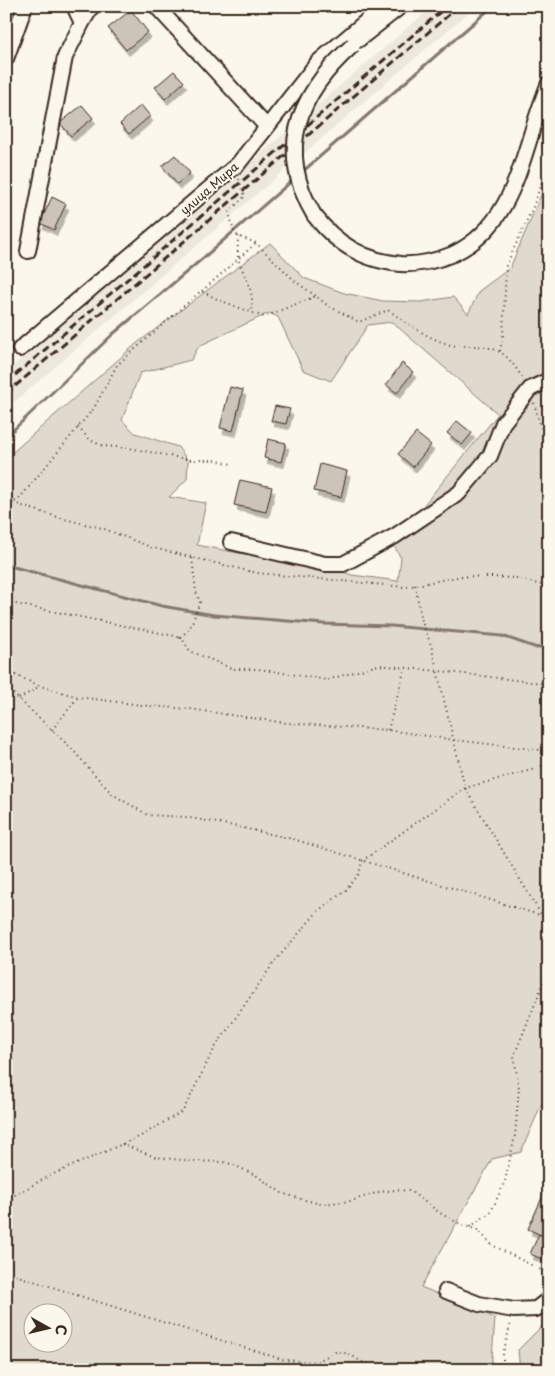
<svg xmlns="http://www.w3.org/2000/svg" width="555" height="1376" viewBox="0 0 555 1376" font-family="'Playpen Sans',sans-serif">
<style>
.built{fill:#ede8dd}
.green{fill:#dfd9ce;stroke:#8d8276;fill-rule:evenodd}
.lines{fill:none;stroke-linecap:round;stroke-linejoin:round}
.stream{stroke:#85796d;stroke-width:3}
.building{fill:#ccc4b9;stroke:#3b2a1e;filter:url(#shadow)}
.minor-casing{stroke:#3b2a1e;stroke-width:18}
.path{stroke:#3b2a1e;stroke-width:2;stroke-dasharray:1 4;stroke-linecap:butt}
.minor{stroke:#fbf7ec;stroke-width:14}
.rail{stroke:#3b2a1e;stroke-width:3;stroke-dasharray:8 4;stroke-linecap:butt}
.minor-bridge-casing{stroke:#3b2a1e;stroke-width:18;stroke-linecap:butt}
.minor-bridge{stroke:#fbf7ec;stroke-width:14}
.labels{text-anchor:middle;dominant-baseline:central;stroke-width:4;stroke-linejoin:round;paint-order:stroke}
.street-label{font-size:12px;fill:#3b2a1e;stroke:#fbf7ec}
</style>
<defs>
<filter id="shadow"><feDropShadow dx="3" dy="5.5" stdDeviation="0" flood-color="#0004"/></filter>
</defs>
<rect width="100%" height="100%" fill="#fbf7ec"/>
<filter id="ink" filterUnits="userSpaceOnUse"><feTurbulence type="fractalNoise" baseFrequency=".02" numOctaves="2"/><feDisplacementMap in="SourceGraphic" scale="10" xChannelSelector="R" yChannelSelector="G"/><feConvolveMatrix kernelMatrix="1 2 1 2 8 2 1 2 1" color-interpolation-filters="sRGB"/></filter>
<g filter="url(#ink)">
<!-- built -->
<path class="built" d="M433,6h43l-470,403v-37z"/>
<!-- green -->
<path class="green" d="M549,176v928l-7,-1 -21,49 -29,7 -71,128 74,31 -4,52h-114l-4,-3 -1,3h-366v-912l130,-114 134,-101 34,35 40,15 39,8 38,1 32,-5 15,17 11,-23 31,-23zM269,313l9,4 25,53 28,11 37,-56 24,-3 106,92 -80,98 -32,20 15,26 -3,23 -46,-6 -29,-10 -47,-10 -32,-1 -47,-9 9,-42 -37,-6 18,-18 1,-18 -10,-14 -43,-14 -13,-13 18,-47 51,-13 8,-14zM32,1314h30v30h-30z
M549,1324v46h-29l-2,-20 25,-25z"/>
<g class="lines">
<!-- stream -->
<path class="stream" d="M301,173l192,-167
M6,437l107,-103 89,-75 92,-80
M6,565l156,41 52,9 110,9 67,2 111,10 35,12 12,-4"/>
</g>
<!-- building -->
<path class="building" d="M131,10l17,22 -22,18 -18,-22z
M174,71l10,11 -19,17 -10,-12z
M82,105l11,13 -22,18 -11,-13z
M141,105l9,11 -21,18 -9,-10z
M175,155l15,18 -13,11 -15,-18z
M52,197l14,7 -12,26 -14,-7z
M402,363l11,9 -16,21 -11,-8z
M230,387l13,3 -10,41 -13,-3z
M275,406l15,3 -4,15 -15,-3z
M457,421l15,12 -10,12 -15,-12z
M416,433l15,12 -18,22 -15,-13z
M268,439l18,4 -5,19 -17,-4z
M320,464l27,7 -6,26 -27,-6z
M240,480l32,7 -6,25 -32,-7z
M544,1193l5,2v34l-4,8 -17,-8z
M539,1234l10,4v6l-7,15 -12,-5z"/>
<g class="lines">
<defs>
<path id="minor" d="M74,6l8,17
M358,40l43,-34
M6,59l19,-53
M267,127l51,-65 66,-56
M314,215c22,29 50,46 87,49 18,1 35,-3 52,-10 55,-26 66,-83 83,-135 4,-12 8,-24 13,-36
M28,251l37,-194 17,-34 10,-17
M20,349l218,-185 29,-37 -111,-121
M231,542l94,22h18l52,-28 64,-43 31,-37 13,-33 27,-34 19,-9
M446,1291l33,13 35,6 22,-1 13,-10"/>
</defs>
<!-- minor casing -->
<use href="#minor" class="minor-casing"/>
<!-- path -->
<path class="path" d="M239,179l6,17 -16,16 5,20 4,4 18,7 40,39 20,14
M238,236c0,8 -1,17 1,25 5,15 17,33 12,50
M202,291l54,-48
M500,351l3,-14 3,-71 27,-59 16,-45
M534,403l15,53
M78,427l12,13 13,6 26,2 62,12h24l16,4
M13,503l51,16 38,9 51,20 104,25 149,14 56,-11 54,2 33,9
M6,506l13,-7 75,-91 23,-43 84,-74 18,9 45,17 52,-21 11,9 32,17 29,-12c19,13 37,27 60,34 7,3 16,1 23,2 29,0 37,9 52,33
M192,558l4,34 4,10 -10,26 -9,9 9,14 43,18h25l69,11 51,-15 70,7 101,12
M415,585l7,37 9,23 34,143 77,128 7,16
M6,602l174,35
M6,671l34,15 38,11 71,9 41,3 96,14 102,7 66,10 95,11
M6,687l65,61 41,46 36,21 37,2 44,8 64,14 256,79
M19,699l21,-13
M52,730l26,-33
M388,730l17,-62
M122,1144l33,13 36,4 33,1 10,3 23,11 25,17 19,6 20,5 30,-3 28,-9 17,-2 14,1 33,24 19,10 16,5 14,15 57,29
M6,1200l43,-24 92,-40 42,-25 31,-62 61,-88 44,-51 26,-19 14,-17 3,-13 103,-73 70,-19 14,-6
M470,1227l21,-15 14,-31 10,-45 4,-48 -5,-32 35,-87
M6,1272l83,27 195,61 32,2 21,-11 12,3 15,9 7,7
M503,1370v-16l8,-32"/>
<!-- minor -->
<use href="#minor" class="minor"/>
<!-- rail -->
<path class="rail" d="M6,383l441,-377
M6,394l453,-388"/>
<defs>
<path id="minor-bridge" d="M314,215c-39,-66 -15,-122 39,-170"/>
</defs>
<!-- minor-bridge casing -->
<use href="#minor-bridge" class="minor-bridge-casing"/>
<!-- minor-bridge -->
<use href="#minor-bridge" class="minor-bridge"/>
</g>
</g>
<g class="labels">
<!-- street labels -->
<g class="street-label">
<text transform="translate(209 188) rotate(-41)">улица Мира</text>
</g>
</g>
<!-- margin -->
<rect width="555" height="1376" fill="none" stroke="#fbf7ec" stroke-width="25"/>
<rect x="12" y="12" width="530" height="1351" fill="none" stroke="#3b2a1e" stroke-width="2" filter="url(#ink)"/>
<!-- north arrow -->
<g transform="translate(48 1328) rotate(98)"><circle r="24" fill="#fbf7ec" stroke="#aea59a"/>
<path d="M0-4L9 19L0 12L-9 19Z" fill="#3b2a1e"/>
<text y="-8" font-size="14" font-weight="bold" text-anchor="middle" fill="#3b2a1e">С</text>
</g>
</svg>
